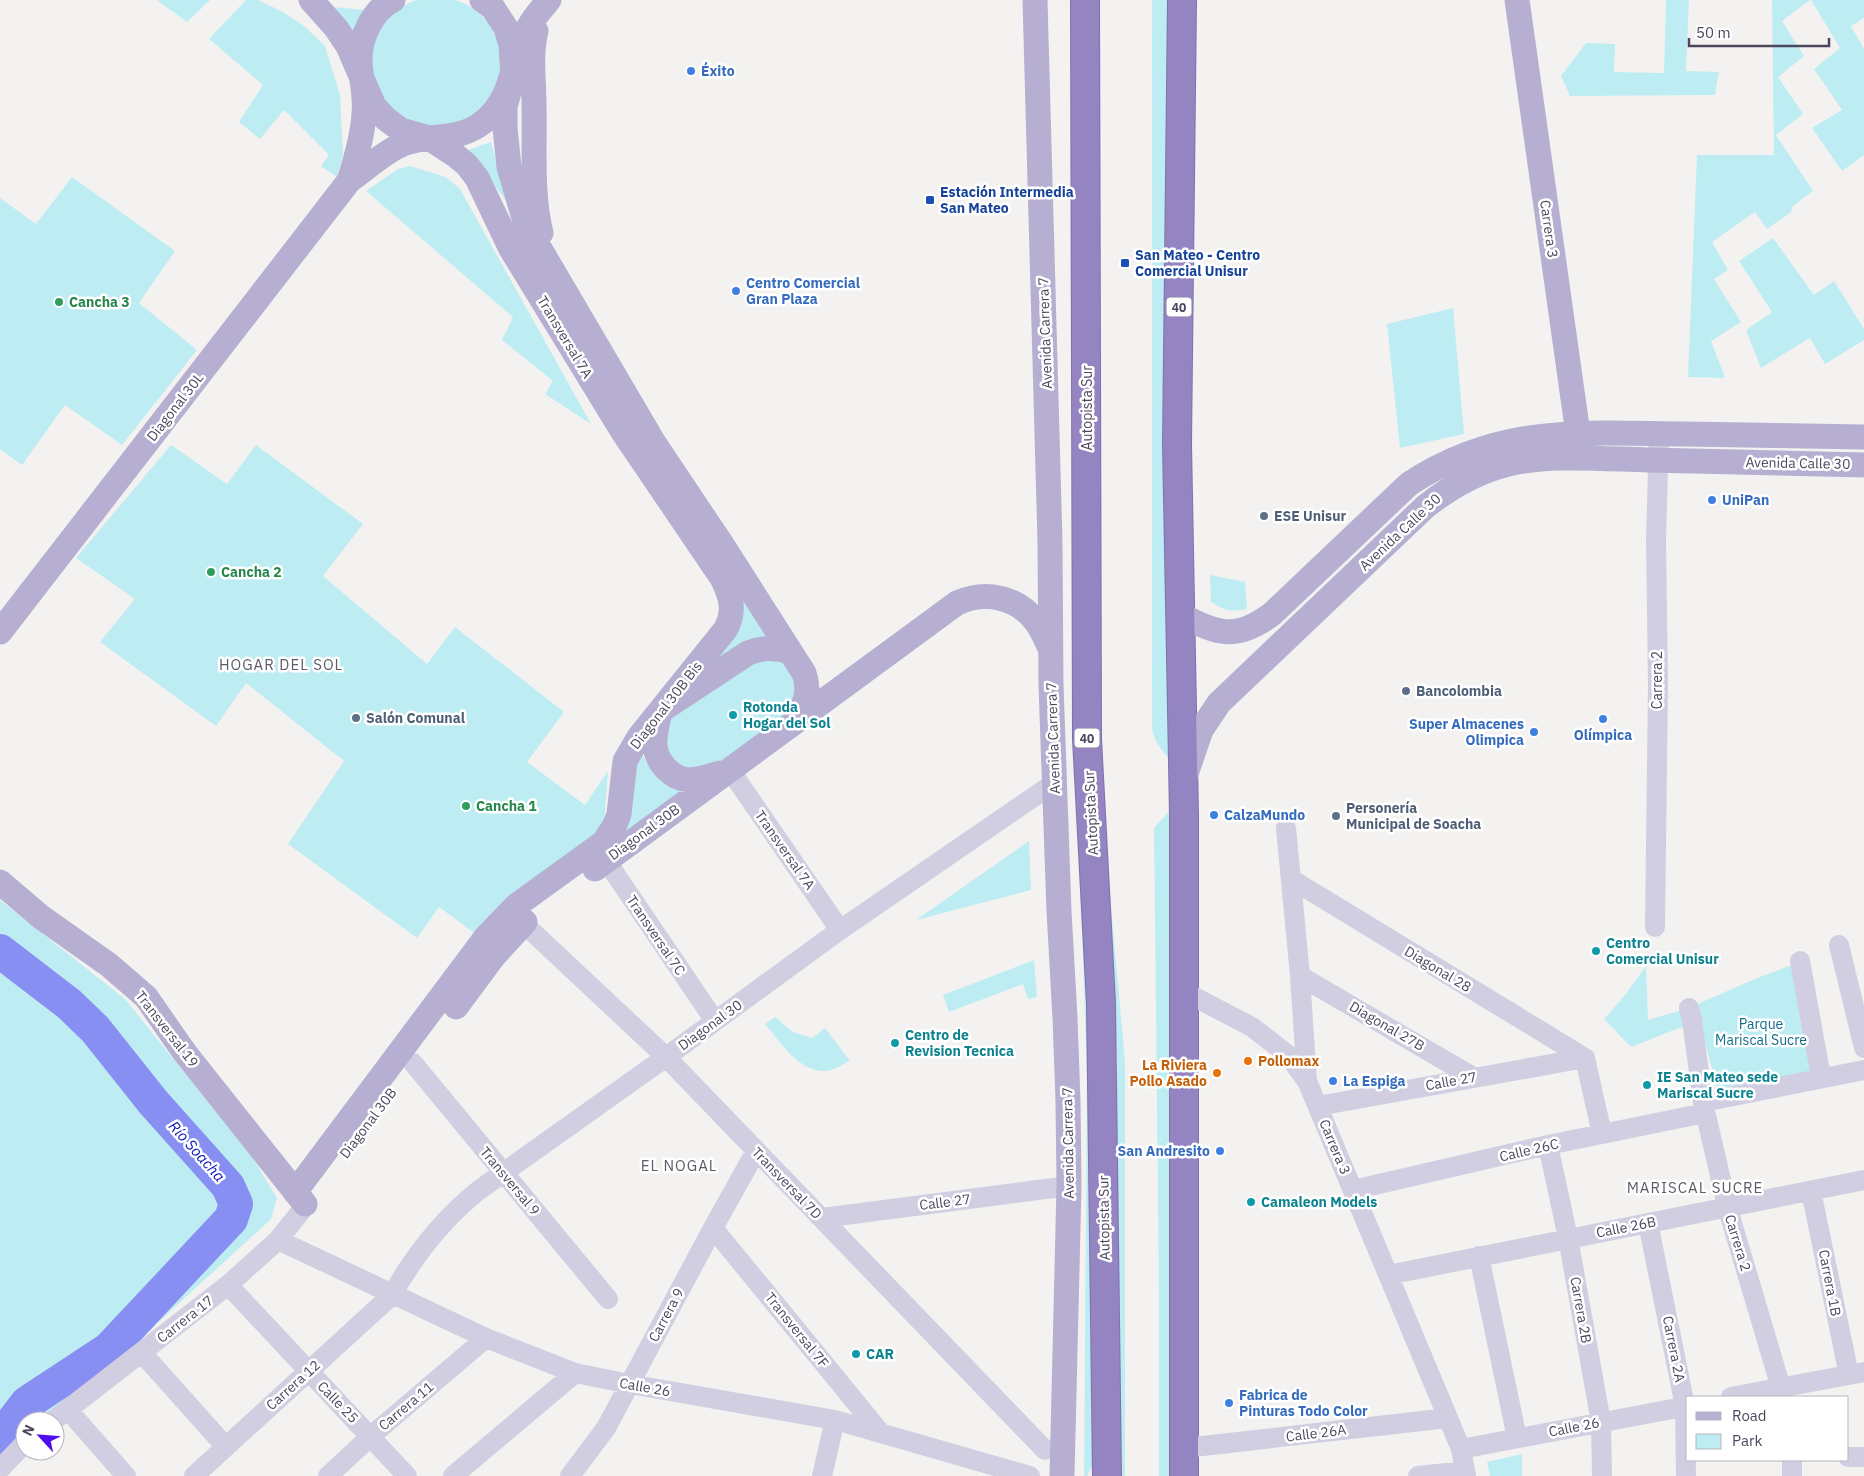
<svg xmlns="http://www.w3.org/2000/svg" width="1864" height="1476" viewBox="0 0 1864 1476" font-family="'IBM Plex Sans',sans-serif">
<style>
.green{fill:#bdedf2}
.lines{fill:none;stroke-linecap:round;stroke-linejoin:round}
.river{stroke:#888ff2;stroke-width:34}
.highway-casing{stroke:#7f71ae;stroke-width:30}
.minor{stroke:#d2cee1;stroke-width:20}
.major{stroke:#b6afd1;stroke-width:25}
.highway{stroke:#9485c2;stroke-width:28}
.shop-dot{fill:#3f7fe0;stroke:#fff;stroke-width:2}
.transit-dot{fill:#1a4fb4;stroke:#fff;stroke-width:2}
.leisure-dot{fill:#2e9e5b;stroke:#fff;stroke-width:2}
.service-dot{fill:#5c6f8a;stroke:#fff;stroke-width:2}
.culture-dot{fill:#0f9aa8;stroke:#fff;stroke-width:2}
.food-dot{fill:#e8710a;stroke:#fff;stroke-width:2}
.labels{text-anchor:middle;dominant-baseline:central;stroke-width:5;stroke-linejoin:round;paint-order:stroke}
.shield{fill:#fff;stroke:#827e8f;stroke-width:1}
.shield-label{font-size:12px;font-weight:bold;fill:#4c475f}
.shop-label{font-size:14px;font-weight:bold;fill:#366cbe;stroke:#fff;text-anchor:start}
.transit-label{font-size:14px;font-weight:bold;fill:#164399;stroke:#fff;text-anchor:start}
.street-label{font-size:14px;fill:#4c475f;stroke:#fff}
.leisure-label{font-size:14px;font-weight:bold;fill:#27864d;stroke:#fff;text-anchor:start}
.service-label{font-size:14px;font-weight:bold;fill:#4e5e75;stroke:#fff;text-anchor:start}
.culture-label{font-size:14px;font-weight:bold;fill:#0d838f;stroke:#fff;text-anchor:start}
.park-label{font-size:14px;fill:#126d87;stroke:#fff}
.food-label{font-size:14px;font-weight:bold;fill:#c56008;stroke:#fff;text-anchor:start}
.neighbourhood-label{font-size:15px;letter-spacing:1px;fill:#5f5c66;stroke:#fff}
.water-label{font-size:15px;font-style:italic;fill:#0310b6;stroke:#fff}
</style>
<rect width="100%" height="100%" fill="#f3f2f0"/>
<!-- green -->
<path class="green" d="M371 62a65 65 0 1 1 130 0a65 65 0 1 1-130 0Z
M157,0h53l-23,22z
M246,0h12l25,12 21,14 21,20 15,49 3,59 -6,23 -16,-11 8,-11 -45,-45 -24,29 -21,-17 24,-37 -54,-46z
M1152,0h17l-6,449 10,313c-11,-10 -18,-19 -21,-33z
M1666,0h23l-3,71 33,1 -4,23 -145,1 -9,-20 25,-33 29,1 -1,28 50,1z
M1772,0h38l-28,21 22,35 -26,21 25,37 -27,21 37,56 -20,15 -2,6 -24,17 -12,-17 -43,30 16,28 -14,9 27,43 -30,19 14,37 -37,-1 9,-222h77z
M1811,0h53v18l-13,8 13,23v106l-22,16 -30,-43 30,-18 -28,-41 26,-21z
M333,7l33,3 -13,23z
M491,142l16,60 -39,-52z
M410,166l36,11 14,12 131,235 -46,-30 8,-13 -51,-41 11,-23 -147,-126 32,-22z
M72,177l103,74 -36,52 58,47 -75,95 -57,-40 -43,60 -22,-16v-251l36,26z
M1773,238l41,57 20,-14 30,48v11l-39,24 -15,-26 -49,30 -15,-38 26,-18 -33,-51z
M1453,308l11,126 -64,14 -13,-124z
M171,445l56,39 29,-39 107,79 -40,52 104,88 28,-37 109,85 -37,50 58,43 23,-34 -4,55 -127,109 -38,-28 -22,31 -129,-94 56,-83 -98,-78 -30,43 -116,-84 35,-43 -59,-41z
M1210,575l35,7 2,27c-16,3 -22,2 -36,-7z
M741,594l31,45 -66,32z
M761,660l23,1 10,16 3,15 -10,22 -74,54 -12,5 -30,-8 -9,-31 4,-13 82,-56z
M641,751c10,22 18,31 41,40l-64,48 11,-63z
M1172,808l-1,668h-12v-187l-5,-461z
M1029,841l2,49 -115,30z
M1109,885l16,176v415h-10l2,-415z
M0,900l125,99 127,158 25,41 -6,21 -168,154 -64,48h-14v11l-15,11 -10,15z
M1081,904l7,93 5,468 -6,11h-3l3,-401z
M1034,960l3,37 -9,2 -5,-15 -74,28 -6,-17z
M1797,963l23,106 -101,26 -24,-90 65,-28z
M1646,966l2,54 41,-12 2,18 -12,2 -48,19 -27,-28 21,-24z
M775,1017l18,15 19,6 13,-10 25,33c-7,3 -17,10 -25,10 -28,0 -44,-29 -60,-47z
M1522,1454v22h-32l-3,-14z"/>
<g class="lines">
<!-- river -->
<path class="river" d="M0,951l69,53 26,25 58,73 75,84 8,18 -5,15 -122,130 -82,54 -27,35"/>
<defs>
<path id="highway" d="M1085,0l2,739 14,264 6,473
M1182,0l-5,444 7,371v661"/>
</defs>
<!-- highway casing -->
<use href="#highway" class="highway-casing"/>
<!-- minor -->
<path class="minor" d="M730,770l110,160
M1286,828l14,148 7,105 154,368 5,27
M599,850l116,171
M1291,879l294,179
M523,923l143,134 379,393
M1655,927l3,-243 -2,-145 3,-105
M1839,945l25,103
M1800,961l21,116
M1300,976l173,101
M1185,992l67,35 36,28 19,26
M1689,1008l3,12 11,82 24,104 54,182
M1585,1058l17,76
M413,1063l195,236
M1703,1102l161,-32
M1318,1106l267,-48
M1548,1145l20,93 33,184 1,54
M1353,1190l195,-45 157,-32
M1811,1191l38,184
M822,1218l247,-32
M1648,1223l37,183 1,70
M713,1228l167,204
M278,1240l208,98 89,35 55,11 205,36 195,56
M1479,1256l38,182
M1388,1275l476,-95
M228,1285l179,191
M142,1353l84,94
M1731,1397l133,-25
M68,1410l58,66
M53,1421l175,-136 50,-45 28,-35
M1185,1448l263,-30
M1461,1449l227,-43
M1848,1457h16
M0,1469l25,-26
M194,1476l198,-181c23,-41 51,-76 87,-105l187,-133 174,-127 214,-147
M328,1476l43,-40 115,-98
M453,1476l122,-103
M570,1476l36,-48 107,-200 43,-77
M822,1476l13,-56
M1418,1476l47,-5
M1792,1476v-16"/>
<!-- major -->
<path class="major" d="M482,0l11,8 13,20 5,17 2,32 -8,30v21l4,39 17,58 128,218 67,100 83,130c7,19 0,32 -9,49
M1035,0l15,542 1,143 8,226 6,107 3,83 1,85 -7,290
M1517,0l63,448
M536,31c-6,23 -2,51 -2,74 1,41 -3,89 7,128
M349,181c7,-22 14,-46 15,-68 2,-19 -4,-36 -4,-54 0,-21 13,-50 33,-59
M1181,615c37,19 55,26 91,-1l137,-130c91,-60 173,-51 277,-50 59,1 119,2 178,3
M0,632l349,-451c17,-12 35,-29 54,-37 30,-12 59,0 86,-27 23,-23 23,-51 34,-79 6,-15 16,-26 26,-38
M720,773c-10,3 -20,7 -31,7 -17,-1 -32,-17 -34,-34 -1,-11 3,-24 5,-35l88,-58c14,-6 27,-6 42,-1
M1186,774l15,-44 18,-27 206,-196c25,-20 51,-35 83,-43 42,-10 96,-5 140,-4 72,1 144,3 216,5
M595,869l362,-266c29,-13 61,-6 80,20 5,7 9,17 13,25
M0,882l41,35 68,48 37,32 39,56 120,151
M456,1007l37,-50 32,-35
M295,1192l191,-255 31,-32 87,-63 11,-17 4,-11 6,-53 14,-24 86,-107c11,-18 6,-34 -3,-52l-99,-146 -112,-183 -34,-71 -10,-13 -12,-10 -26,-17 -28,-8 -15,-11 -12,-13 -26,-60 -12,-18 -25,-28"/>
<!-- highway -->
<use href="#highway" class="highway"/>
</g>
<!-- markers -->
<g class="shop-dot">
<circle cx="691" cy="71" r="5"/>
<circle cx="736" cy="291" r="5"/>
<circle cx="1712" cy="500" r="5"/>
<circle cx="1603" cy="719" r="5"/>
<circle cx="1534" cy="732" r="5"/>
<circle cx="1214" cy="815" r="5"/>
<circle cx="1333" cy="1081" r="5"/>
<circle cx="1220" cy="1151" r="5"/>
<circle cx="1229" cy="1403" r="5"/>
</g>
<g class="transit-dot">
<rect x="925" y="195" width="10" height="10" rx="2.5"/>
<rect x="1120" y="258" width="10" height="10" rx="2.5"/>
</g>
<g class="leisure-dot">
<circle cx="59" cy="302" r="5"/>
<circle cx="211" cy="572" r="5"/>
<circle cx="466" cy="806" r="5"/>
</g>
<g class="service-dot">
<circle cx="1264" cy="516" r="5"/>
<circle cx="1406" cy="691" r="5"/>
<circle cx="356" cy="718" r="5"/>
<circle cx="1336" cy="816" r="5"/>
</g>
<g class="culture-dot">
<circle cx="733" cy="715" r="5"/>
<circle cx="1596" cy="951" r="5"/>
<circle cx="895" cy="1043" r="5"/>
<circle cx="1647" cy="1085" r="5"/>
<circle cx="1251" cy="1202" r="5"/>
<circle cx="856" cy="1354" r="5"/>
</g>
<g class="food-dot">
<circle cx="1248" cy="1061" r="5"/>
<circle cx="1217" cy="1073" r="5"/>
</g>
<g class="labels">
<!-- shield labels -->
<g class="shield">
<rect x="1166.5" y="297.5" width="25" height="19" rx="4"/>
<rect x="1074.5" y="728.5" width="25" height="19" rx="4"/>
</g>
<g class="shield-label">
<text x="1179" y="307">40</text>
<text x="1087" y="738">40</text>
</g>
<!-- shop labels -->
<g class="shop-label">
<text x="701" y="71">Éxito</text>
<text x="746" y="283">Centro Comercial<tspan x="746" dy="16">Gran Plaza</tspan></text>
<text x="1722" y="500">UniPan</text>
<text x="1524" y="724" text-anchor="end">Super Almacenes<tspan x="1524" dy="16">Olimpica</tspan></text>
<text x="1603" y="735" text-anchor="middle">Olímpica</text>
<text x="1224" y="815">CalzaMundo</text>
<text x="1343" y="1081">La Espiga</text>
<text x="1210" y="1151" text-anchor="end">San Andresito</text>
<text x="1239" y="1395">Fabrica de<tspan x="1239" dy="16">Pinturas Todo Color</tspan></text>
</g>
<!-- transit labels -->
<g class="transit-label">
<text x="940" y="192">Estación Intermedia<tspan x="940" dy="16">San Mateo</tspan></text>
<text x="1135" y="255">San Mateo - Centro<tspan x="1135" dy="16">Comercial Unisur</tspan></text>
</g>
<!-- street labels -->
<g class="street-label">
<text transform="translate(1549 229) rotate(82)">Carrera 3</text>
<text transform="translate(1045 333) rotate(-92)">Avenida Carrera 7</text>
<text transform="translate(565 337) rotate(59)">Transversal 7A</text>
<text transform="translate(175 407) rotate(-52)">Diagonal 30L</text>
<text transform="translate(1087 408) rotate(-90)">Autopista Sur</text>
<text transform="translate(1798 463) rotate(1)">Avenida Calle 30</text>
<text transform="translate(1400 532) rotate(-43)">Avenida Calle 30</text>
<text transform="translate(1657 680) rotate(-90)">Carrera 2</text>
<text transform="translate(666 705) rotate(-52)">Diagonal 30B Bis</text>
<text transform="translate(1053 738) rotate(-92)">Avenida Carrera 7</text>
<text transform="translate(1091 813) rotate(-93)">Autopista Sur</text>
<text transform="translate(644 832) rotate(-36)">Diagonal 30B</text>
<text transform="translate(785 850) rotate(55)">Transversal 7A</text>
<text transform="translate(656 935) rotate(56)">Transversal 7C</text>
<text transform="translate(1438 969) rotate(31)">Diagonal 28</text>
<text transform="translate(710 1025) rotate(-36)">Diagonal 30</text>
<text transform="translate(1387 1026) rotate(30)">Diagonal 27B</text>
<text transform="translate(167 1029) rotate(52)">Transversal 19</text>
<text transform="translate(1451 1081) rotate(-10)">Calle 27</text>
<text transform="translate(368 1123) rotate(-53)">Diagonal 30B</text>
<text transform="translate(1068 1143) rotate(-91)">Avenida Carrera 7</text>
<text transform="translate(1335 1147) rotate(67)">Carrera 3</text>
<text transform="translate(1529 1150) rotate(-13)">Calle 26C</text>
<text transform="translate(510 1181) rotate(50)">Transversal 9</text>
<text transform="translate(787 1183) rotate(46)">Transversal 7D</text>
<text transform="translate(945 1202) rotate(-7)">Calle 27</text>
<text transform="translate(1104 1218) rotate(-91)">Autopista Sur</text>
<text transform="translate(1626 1227) rotate(-11)">Calle 26B</text>
<text transform="translate(1738 1243) rotate(73)">Carrera 2</text>
<text transform="translate(1830 1283) rotate(79)">Carrera 1B</text>
<text transform="translate(1581 1310) rotate(80)">Carrera 2B</text>
<text transform="translate(666 1315) rotate(-62)">Carrera 9</text>
<text transform="translate(185 1319) rotate(-38)">Carrera 17</text>
<text transform="translate(797 1330) rotate(51)">Transversal 7F</text>
<text transform="translate(1674 1349) rotate(79)">Carrera 2A</text>
<text transform="translate(293 1385) rotate(-42)">Carrera 12</text>
<text transform="translate(645 1387) rotate(10)">Calle 26</text>
<text transform="translate(338 1402) rotate(46)">Calle 25</text>
<text transform="translate(406 1406) rotate(-40)">Carrera 11</text>
<text transform="translate(1574 1427) rotate(-11)">Calle 26</text>
<text transform="translate(1316 1433) rotate(-7)">Calle 26A</text>
</g>
<!-- leisure labels -->
<g class="leisure-label">
<text x="69" y="302">Cancha 3</text>
<text x="221" y="572">Cancha 2</text>
<text x="476" y="806">Cancha 1</text>
</g>
<!-- service labels -->
<g class="service-label">
<text x="1274" y="516">ESE Unisur</text>
<text x="1416" y="691">Bancolombia</text>
<text x="366" y="718">Salón Comunal</text>
<text x="1346" y="808">Personería<tspan x="1346" dy="16">Municipal de Soacha</tspan></text>
</g>
<!-- culture labels -->
<g class="culture-label">
<text x="743" y="707">Rotonda<tspan x="743" dy="16">Hogar del Sol</tspan></text>
<text x="1606" y="943">Centro<tspan x="1606" dy="16">Comercial Unisur</tspan></text>
<text x="905" y="1035">Centro de<tspan x="905" dy="16">Revision Tecnica</tspan></text>
<text x="1657" y="1077">IE San Mateo sede<tspan x="1657" dy="16">Mariscal Sucre</tspan></text>
<text x="1261" y="1202">Camaleon Models</text>
<text x="866" y="1354">CAR</text>
</g>
<!-- park labels -->
<g class="park-label">
<text x="1761" y="1024">Parque<tspan x="1761" dy="16">Mariscal Sucre</tspan></text>
</g>
<!-- food labels -->
<g class="food-label">
<text x="1258" y="1061">Pollomax</text>
<text x="1207" y="1065" text-anchor="end">La Riviera<tspan x="1207" dy="16">Pollo Asado</tspan></text>
</g>
<!-- neighbourhood labels -->
<g class="neighbourhood-label">
<text x="281" y="664">HOGAR DEL SOL</text>
<text x="679" y="1165">EL NOGAL</text>
<text x="1695" y="1187">MARISCAL SUCRE</text>
</g>
<!-- water labels -->
<g class="water-label">
<text transform="translate(197 1151) rotate(48)">Río Soacha</text>
</g>
</g>
<!-- legend -->
<rect x="1686" y="1396" width="162" height="65" fill="#ffffff" stroke="#b7b5bf"/>
<rect x="1696" y="1412" width="25" height="8" fill="#b6afd1" stroke="#b7b5bf"/>
<text x="1732" y="1421" font-size="15" fill="#4c475f">Road</text>
<rect x="1696" y="1434" width="25" height="15" fill="#bdedf2" stroke="#b7b5bf"/>
<text x="1732" y="1446" font-size="15" fill="#4c475f">Park</text>
<!-- north arrow -->
<g transform="translate(40 1436) rotate(296)"><circle r="24" fill="#ffffff" stroke="#b7b5bf"/>
<path d="M0-4L9 19L0 12L-9 19Z" fill="#4e0eef"/>
<text y="-8" font-size="14" font-weight="bold" text-anchor="middle" fill="#4c475f">N</text>
</g>
<!-- scale -->
<path d="M1689 38v8h140v-8" fill="none" stroke="#4c475f" stroke-width="2.5"/>
<text x="1696" y="38" font-size="15" fill="#4c475f" stroke="#ffffff" stroke-width="4" paint-order="stroke">50 m</text>
</svg>
